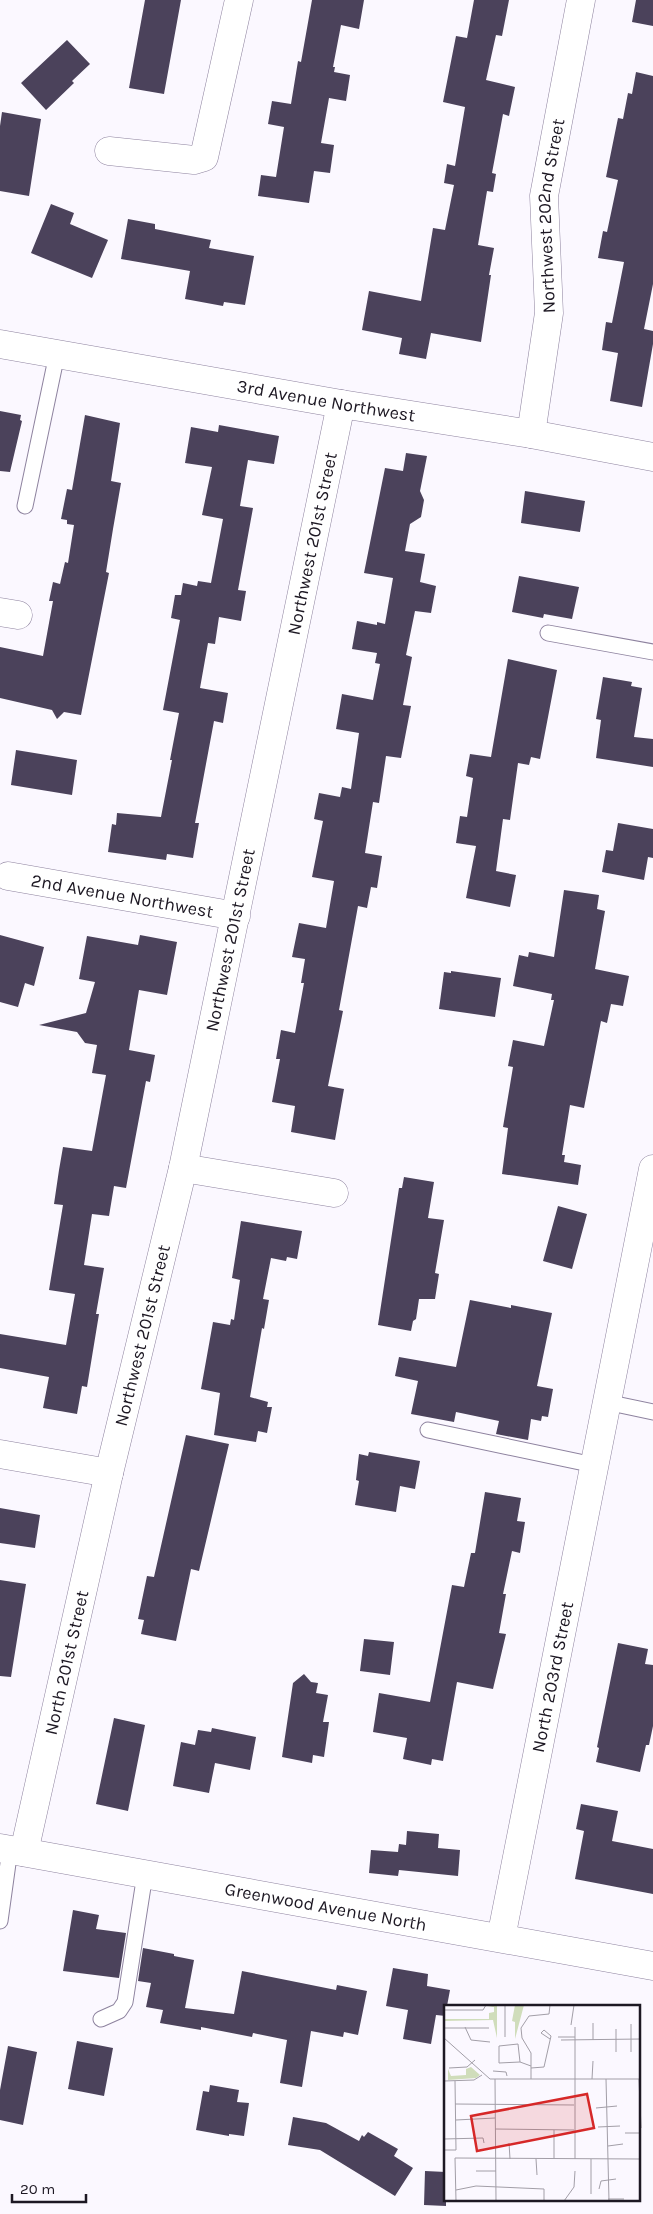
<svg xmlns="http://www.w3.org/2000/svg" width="653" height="2214" viewBox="0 0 653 2214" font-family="Karla,sans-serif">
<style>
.building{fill:#4b425b}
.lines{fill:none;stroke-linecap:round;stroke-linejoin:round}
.service-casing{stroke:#8e839f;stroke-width:17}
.minor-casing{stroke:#8e839f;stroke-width:29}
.tertiary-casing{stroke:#8e839f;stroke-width:29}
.service{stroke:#fff;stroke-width:15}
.minor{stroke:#fff;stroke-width:28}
.tertiary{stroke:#fff;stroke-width:28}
.labels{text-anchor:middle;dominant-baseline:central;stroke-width:5;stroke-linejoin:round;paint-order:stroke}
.street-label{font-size:18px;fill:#1d1823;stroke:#fbf8ff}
.inset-road{fill:none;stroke:#a29ea7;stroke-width:1}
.view{fill:#d62828;fill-opacity:0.15;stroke:#d62828;stroke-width:2.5}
.inset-edge{fill:none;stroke:#1d1823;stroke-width:2.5}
</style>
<rect width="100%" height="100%" fill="#fbf8ff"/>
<!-- building -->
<path class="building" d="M145,0h36l-17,94 -35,-6z
M312,0h52l-5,29 -18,-4 -8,42h2l-1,5 16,3 -4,26 -17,-3 -8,45 13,2 -4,28 -16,-2 -5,32 -51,-7 3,-21 15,2 8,-50 -16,-3 4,-23 19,3 7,-43 3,1z
M474,0h35l-7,36 -6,-1 -10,45 29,7 -6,29 -6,-2 -11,59 4,1 -3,18 -6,-1 -9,54 16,3 -5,27h2l-10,67 -50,-9 -5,26 -27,-5 3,-16 -40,-8 7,-39 52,10 12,-73 12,2 9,-45 -10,-2 3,-19 8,2 10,-59 -22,-5 13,-66 11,2z
M636,0h17v26l-21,-4z
M67,40l23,24 -18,17 2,2 -28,27 -25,-27z
M636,72l17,4v208l-9,45 9,2v13l-11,63 -32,-6 8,-48 -16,-3 4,-28 6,1 12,-61 -26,-4 5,-27 4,1 11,-52 -12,-3 12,-59 5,1 5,-26 4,1z
M2,112l39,7 -12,77 -29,-5v-65z
M51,204l23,9 -4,11 38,16 -16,38 -61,-25z
M128,219l27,5v5l56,11 -2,8 45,8 -9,49 -21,-3 -1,4 -38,-7 5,-28 -69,-12z
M0,411l21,4 -1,5 2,1 -12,51 -10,-1z
M85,415l35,8 -9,58 10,2 -8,46 -7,43 3,1 -28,142 -17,-3 -7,7 -5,-9 -52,-12v-51l43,9 10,-55h-4l4,-19 7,2 5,-22 3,1 6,-38 -7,-1v-4l-6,-1 6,-30 5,1z
M219,425l60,11 -5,28 -26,-4 -8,46 13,2 -15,82 8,1 -5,30 -22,-4 -4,27 -7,-1 -8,45 28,5 -5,30 -9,-2 -19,102h4l-6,35 -26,-4 -1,6 -58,-8 4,-28 4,1 1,-12 44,4 11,-57h-2l9,-47 -16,-3 17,-90 -9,-2 4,-23h6l2,-12 14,3 1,-5 13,2 12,-64 -21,-4 10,-48 -27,-4 6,-36 27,5z
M406,453l21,3 -7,35 4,9 -3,17 -11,7 -5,27 20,3 -5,28 16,4 -5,27 -16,-2 -9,44 6,2 -9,48 8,1 -10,52 -15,-2 -7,47 -6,-1 -8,51 17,3 -5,32 -6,-1 -4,21 -9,-2 -19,104 4,1 -15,75 16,3 -9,51 -44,-8 4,-26 -23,-4 8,-43h-4l5,-29 14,3 9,-50h-3l4,-24 -13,-2 7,-34 27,5 8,-47 -22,-4 11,-56 -9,-2 5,-26 21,4 2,-10 9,2 8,-56 -23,-4 6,-35 31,6 7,-36 -5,-1 2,-10 -25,-4 5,-28 20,4v-3l8,2 8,-46 -29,-5 21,-105 18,3z
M525,491l60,10 -5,31 -59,-9z
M519,576l60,11 -7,32 -28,-5 -1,4 -31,-6z
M508,659l49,11 -17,89 -9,-2 -2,8 -11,-2 -8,57 -7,-1 -7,52 20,4 -6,32 -44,-9 10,-52 -20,-3 4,-27 7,1 6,-39 -7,-2 4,-22 21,3z
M603,677l29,5 -1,4 11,2 -8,49 19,2v28l-57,-9 5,-38 -5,-1z
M16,750l61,10 -5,35 -61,-10z
M618,823l35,6v29l-5,-1 -4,23 -42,-8 4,-22 7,1z
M564,890l35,5 -2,14 8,2 -10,58 34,7 -6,30 -12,-2 -4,19 -6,-2 -17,87 -14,-3 -8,50h3l-1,7 17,3 -3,20 -76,-11 6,-46 -5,-1 10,-60 -5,-1 5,-26 31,6 10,-46h-3l1,-6 -39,-8 6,-31 9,2 1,-5 25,5z
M0,935l44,12 -10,39 -9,-3 -7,24 -18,-5z
M140,935l37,7 -10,53 -28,-5 -10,60 26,5 -5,27 -4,-1 -20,107 -12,-2 -5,30 -17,-2 -8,51 20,3 -8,46h3l-12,73 -5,-1 -5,28 -34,-6 6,-31 -49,-9v-34l66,11 9,-51 -26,-4 14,-85 -9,-1 5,-34 4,-23 29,4 14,-76 -14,-2 5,-28 -12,-2 -8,-11 -38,-7 47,-12 9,-31 -16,-3 8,-43 51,9z
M451,971l50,7 -6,39 -56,-8 5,-37 7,1z
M404,1177l30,5 -6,36 16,2 -9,53 4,1 -4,25h-16l-3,20 -3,2 -2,10 -33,-6 21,-137h3z
M558,1206l29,8 -15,55 -29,-8z
M241,1221l61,10 -5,28 -10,-2 -1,4 -15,-3 -8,41 6,1 -5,29 -2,-1 -12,69 18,5 -1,5h5l-5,26 -9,-2 -2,11 -42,-7 6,-42 -19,-4 12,-67 17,3 1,-6 3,1 6,-40 -8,-2z
M470,1300l41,8v-3l41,8 -15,73 16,3 -5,28 -6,-1 -1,5 -10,-2 -3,21 -32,-6 3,-13 -43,-9 -2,10 -43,-8 7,-33 -23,-5 4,-19 57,10z
M186,1435l43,9 -30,127 -8,-2 -15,72 -35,-7 3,-14 -6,-1 9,-43 7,1z
M369,1452l51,9 -5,28 -15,-3 -4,26 -41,-7 4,-24 -3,-1 3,-26 9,2z
M485,1492l36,6 -4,23 8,1 -5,31 -8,-2 -9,43h3l-7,39 7,1 -13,55 -36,-7 -14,79 -11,-2 -1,6 -28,-6 4,-21 -34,-6 6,-39 51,9 22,-117 12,2 7,-34h4z
M0,1508l40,7 -5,33 -35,-5z
M0,1580l26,4 -15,93 -11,-1z
M364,1639l30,3 -4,33 -30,-4z
M618,1643l30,6 -3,15 8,1v61l-4,19h-3l-6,27 -44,-10 3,-14 -2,-1z
M304,1674l7,8 7,1 -2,10 12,2 -5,27h6l-5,35 -11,-2 -1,8 -30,-6 11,-74z
M114,1718l31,7 -17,86 -32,-7z
M212,1728l44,9 -6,33 -35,-7 -6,30 -36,-7 8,-44 14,3 3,-15 13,2z
M581,1804l37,7 -6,30 41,8v45l-78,-15 9,-48 -8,-2z
M407,1831l32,3 -1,14 22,2 -2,26 -59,-6 -1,6 -29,-3 2,-23 27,2 1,-8 7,1z
M73,1910l26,5 -3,14 30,4 -7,45 -56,-7z
M143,1948l31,6v2l20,4 -9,48 49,6 8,-43 94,19 1,-5 30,6 -9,44 -14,-3 -1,5 -32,-6 -9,56 -22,-4 7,-43 -34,-7 -1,4 -51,-10v3l-41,-7 3,-13 -17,-3 5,-24 -13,-2z
M393,1968l35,6 -1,12 23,4 -3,16h-1v10l-10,-1 -5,29 -28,-5 5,-29 -22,-4z
M77,2041l36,7 -9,48 -36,-7z
M8,2046l29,6 -14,73 -23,-5v-30z
M210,2085l29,5 -2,12 12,1 -5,33 -15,-2v2l-33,-6 7,-39 6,1z
M293,2117l33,6 33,18 3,-6 2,2 4,-5 30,17 -4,7 19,12 -18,28 -75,-46 -32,-5z
M425,2171l21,1v34l-22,-1z"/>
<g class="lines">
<defs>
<path id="service" d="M25,506l32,-152
M548,633l105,19
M606,1402l47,10
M428,1430l166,35
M0,1921l10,-72
M101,2019l18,-8 6,-9 20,-128"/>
<g id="minor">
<path d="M109,151l85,9 10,-3 35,-157"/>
<path id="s1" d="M531,434l18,-121 -5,-117 37,-196"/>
<path d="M0,612l18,3"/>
<path id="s2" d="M8,876l228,40"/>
<path d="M183,1168l151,25"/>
<path d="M0,1454l109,19"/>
<path id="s3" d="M0,1848l653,118"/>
<path id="s4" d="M24,1852l85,-379 74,-305 158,-764"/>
<path id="s5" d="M501,1938l152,-769"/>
</g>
<g id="tertiary">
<path id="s6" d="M0,344l341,60 190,30 122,23"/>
</g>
</defs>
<!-- service casing -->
<use href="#service" class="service-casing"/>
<!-- minor casing -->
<use href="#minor" class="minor-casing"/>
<!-- tertiary casing -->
<use href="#tertiary" class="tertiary-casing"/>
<!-- service -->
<use href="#service" class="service"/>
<!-- minor -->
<use href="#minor" class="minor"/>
<!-- tertiary -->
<use href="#tertiary" class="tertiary"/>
</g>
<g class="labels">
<!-- street labels -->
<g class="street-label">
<text stroke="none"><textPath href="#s1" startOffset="220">Northwest 202nd Street</textPath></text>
<text stroke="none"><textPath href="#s6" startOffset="331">3rd Avenue Northwest</textPath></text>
<text stroke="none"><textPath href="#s4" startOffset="1340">Northwest 201st Street</textPath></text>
<text stroke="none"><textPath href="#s2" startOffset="116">2nd Avenue Northwest</textPath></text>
<text stroke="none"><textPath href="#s4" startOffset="935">Northwest 201st Street</textPath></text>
<text stroke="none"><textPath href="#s4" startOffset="530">Northwest 201st Street</textPath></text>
<text stroke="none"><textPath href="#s4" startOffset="194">North 201st Street</textPath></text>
<text stroke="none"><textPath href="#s5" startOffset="266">North 203rd Street</textPath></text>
<text stroke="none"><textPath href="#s3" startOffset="331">Greenwood Avenue North</textPath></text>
</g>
</g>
<!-- overview -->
<g transform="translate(444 2005)">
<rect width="196" height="196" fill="#fbf8ff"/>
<path d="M53,0v33l-4,-18 -49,1v-2h45v-6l5,-1v-5h-6zM71,0h9l-9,34v-17l-3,-1zM27,62l9,8 -4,3 -28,2v-11l3,7 15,-1v-6z" fill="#d0ddbb"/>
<path class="inset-road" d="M0,5h39l3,-5M187,19v28M127,20l3,-20M21,22l6,13 19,2M0,23h45M61,32v-32M114,32h17M0,33l46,41h151M117,35l80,-1M149,35v-17M172,47v-23M76,57l-21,1v-17l19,-2 2,18 11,4M5,63l18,-1 8,-7M87,63l13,-1 7,-31 -7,-6 -3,3 9,6M49,66l13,1 1,4M51,74l1,122M87,74v-26l-9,-15 -1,-10 8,-12 20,-2 1,-9M148,74l1,-18M162,74l3,122M195,74l2,49M0,76l30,-1 8,-5M11,99l119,1M152,103l21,-2M12,115l39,-2M154,122l22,-1M51,124l79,1M110,125v29M181,128h16M0,134l39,-1 1,5M65,138l1,16M164,141l15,-2M0,145h12l-1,-69M92,154l1,16M131,154v-132M147,154v35M32,166h20M155,184l2,-8 15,-2M12,185l20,-4 68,3v12M164,194h16M12,196l-1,-43 186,1M120,196l10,-14 1,-16"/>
<path class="view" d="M143,89l7,34 -117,23 -6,-35z"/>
<rect width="196" height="196" class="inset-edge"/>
</g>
<!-- scale -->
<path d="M12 2194v8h74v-8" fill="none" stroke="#1d1823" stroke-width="2.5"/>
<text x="20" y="2194" font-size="15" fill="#1d1823" stroke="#fbf8ff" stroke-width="4" paint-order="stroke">20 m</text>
</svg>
